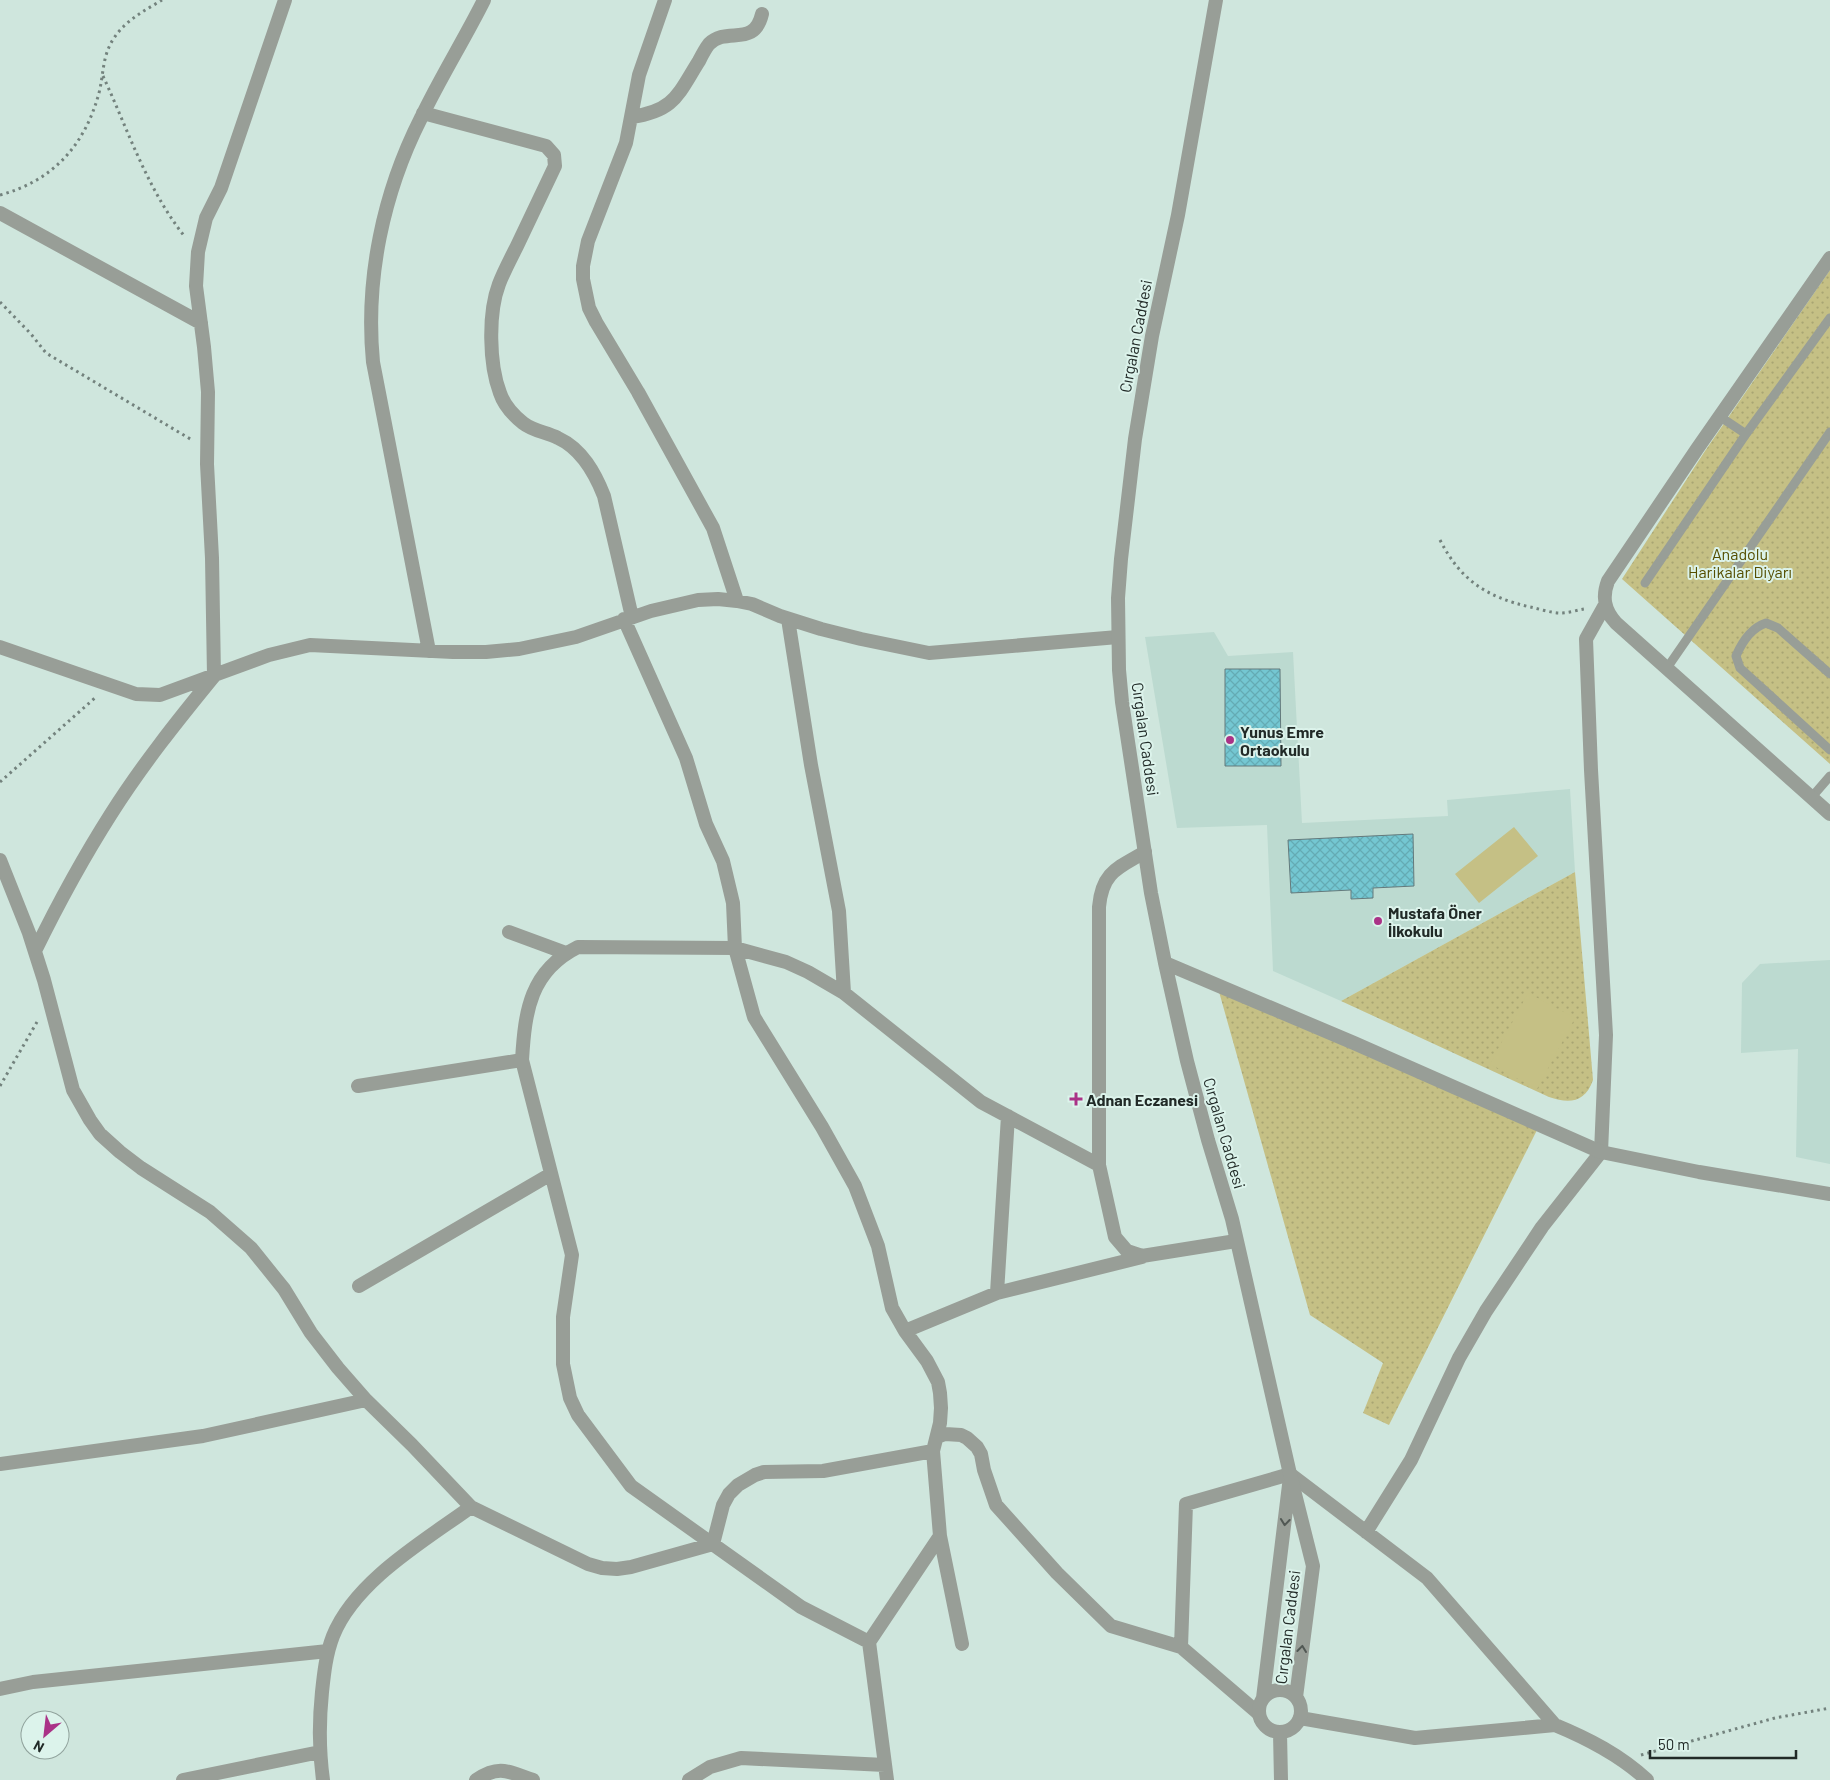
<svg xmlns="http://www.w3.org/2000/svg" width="1830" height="1780" viewBox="0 0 1830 1780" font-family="Barlow,sans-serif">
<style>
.built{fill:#bcdad0}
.park{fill:url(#park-dots)}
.pitch{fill:#c5c085}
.building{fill:url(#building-cross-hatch);stroke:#647a7c}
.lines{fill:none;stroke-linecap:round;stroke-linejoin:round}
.path{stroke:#73827d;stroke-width:3;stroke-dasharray:2.5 4;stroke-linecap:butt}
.service{stroke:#989e97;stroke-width:9}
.minor{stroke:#989e97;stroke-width:14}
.tertiary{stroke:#989e97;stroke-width:14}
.oneway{stroke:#515854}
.poi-dot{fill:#aa3287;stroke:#dcf3eb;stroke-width:2}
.labels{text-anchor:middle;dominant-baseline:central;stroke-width:4;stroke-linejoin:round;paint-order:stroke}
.street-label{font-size:16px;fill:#212a27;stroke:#dcf3eb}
.park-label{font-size:16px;fill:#554e00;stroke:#dcf3eb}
.poi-label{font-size:16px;font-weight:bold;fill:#212a27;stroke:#dcf3eb;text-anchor:start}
</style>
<defs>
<pattern id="park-dots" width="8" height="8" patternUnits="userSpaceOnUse" patternTransform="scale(1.25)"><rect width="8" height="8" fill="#c5c085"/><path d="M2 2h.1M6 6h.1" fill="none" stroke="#a9a573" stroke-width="1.8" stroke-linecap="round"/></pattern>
<pattern id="building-cross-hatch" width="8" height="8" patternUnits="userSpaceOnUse" patternTransform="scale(1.25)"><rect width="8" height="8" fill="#74c7d2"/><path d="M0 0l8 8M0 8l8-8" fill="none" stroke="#64abb4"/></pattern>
</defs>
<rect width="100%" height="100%" fill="#cfe6dd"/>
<!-- built -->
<path class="built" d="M1214,632l14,24 65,-4 9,171 146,-7 -1,-16 123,-11 5,83 -234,129 -68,-30 -6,-146 -90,3 -32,-191z
M1830,960v204l-34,-7 2,-108 -57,4 1,-70 18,-19z"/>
<!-- park -->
<path class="park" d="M1830,270v494l-208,-185 83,-128z
M1575,872l18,208c-8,23 -24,24 -44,17l-208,-96z
M1216,981l323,145 -150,299 -26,-12 20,-50 -73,-48z"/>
<!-- pitch -->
<path class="pitch" d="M1514,827l24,29 -59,47 -24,-29z
M1528,993l47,25 -38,71 -47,-25z"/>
<!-- building -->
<path class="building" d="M1225,669h55l1,97h-56z
M1413,834l1,52 -41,2v10l-22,1v-9l-60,3 -3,-53z"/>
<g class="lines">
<!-- path -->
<path class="path" d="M103,76c25,54 44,113 82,161
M0,195c53,-14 85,-50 99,-102 5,-20 3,-37 15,-55 12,-18 30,-27 48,-38
M0,302l31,32 15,19 146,87
M1440,540c21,41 47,57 90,67 10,2 21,6 31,6 8,0 16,-3 23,-4
M0,782l96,-85
M0,1086l37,-64
M1641,1755l134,-37 55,-10"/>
<!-- service -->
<path class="service" d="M1719,416l27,18
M1645,583l101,-149 84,-116
M1667,668l163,-236
M1830,674l-52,-46 -12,-5c-15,5 -24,19 -30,33l4,12 90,82
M1811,798l19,-22"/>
<!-- minor -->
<path class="minor" d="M665,0l-26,75 -13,68 -38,98 -5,25v13l6,29 7,14 42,70 75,136 24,73
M423,113l123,33 8,9 1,11c-13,27 -25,53 -38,80 -6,12 -13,25 -18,38 -11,29 -10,80 1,109 4,12 13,22 23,30 10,8 23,9 35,15 24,11 37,35 46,58l28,121
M631,117c44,-6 47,-23 68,-56 3,-6 6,-12 10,-17 18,-18 45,4 53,-30
M0,213l201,110
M1830,258l-133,191 -89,132c-6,16 -4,29 8,42l214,191
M624,619l62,139 20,66 17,37 10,42 2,45 19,69 68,110 33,59 23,60 14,62 13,23 22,30 11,21 2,11 1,15 -1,15 -7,28 7,85 -71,106 18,138
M788,619l23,146 28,146 5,82
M0,647l136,47 24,1 109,-40 41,-10 143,7h33l33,-3 57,-12 75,-26 47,-11 20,-1 19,2 15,3 28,12 41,13 40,10 68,14 189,-16
M429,651l-56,-289c-8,-83 10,-169 48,-244 19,-40 43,-78 63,-118
M1145,852c-27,16 -43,20 -46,55v258l16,72 12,14 15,5 94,-15
M0,860l29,73 15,47 29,110 17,30 10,14 20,18 21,16 69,44 41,36 33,41 27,44 27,35 28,32 46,45 59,62 117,57 14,4 15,1 14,-2 82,-23 10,-39 6,-11 9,-9 17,-10 9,-3 59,-1 110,-20
M509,932l57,21
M35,951c23,-47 48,-93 76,-137 31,-49 67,-94 103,-138l-2,-118 -5,-94 1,-72 -4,-45 -8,-61 2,-34 8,-34 15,-30 64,-188
M358,1086l164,-26
M359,1286l192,-112
M997,1293l11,-177
M905,1331l92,-38 145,-36
M937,1437l8,-3 16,1 6,3 10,9 4,7 3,16 12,35 61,68 54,53 70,21
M0,1464l203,-28 163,-36
M1366,1532l45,-72 48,-102 27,-47 56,-84 59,-75 5,-117 -15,-265 -5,-131 19,-34
M940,1536l22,108
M869,1642l-68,-35 -170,-121 -53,-71 -8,-17 -7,-34v-47l9,-62 -50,-195c3,-49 8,-89 56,-113l157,1 51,14 22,10 36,21 137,109 118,63
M0,1689l33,-7 295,-31
M1258,1713l-77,-66 5,-143 104,-30 137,104 128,147c34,14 65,30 92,55
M1300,1718l115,20 140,-13
M183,1780l137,-28
M323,1780c-4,-29 -4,-59 -1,-88 2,-19 4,-38 11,-56 22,-55 91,-95 138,-129
M476,1780c24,-16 33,-8 57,0
M689,1780l21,-13 31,-9 144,7"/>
<!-- tertiary -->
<path class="tertiary" d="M1216,0l-38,215 -26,121 -17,103 -14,120 -3,39 1,72 3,32 29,191 14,70 22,98 21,79 24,79 58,255 23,92 -17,131
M1165,963l189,80 247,109 98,20 131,22
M1259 1711a21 21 0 1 1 42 0a21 21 0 1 1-42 0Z
M1263,1698l26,-213
M1280,1733l1,47"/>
</g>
<!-- one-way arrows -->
<defs><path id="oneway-chevron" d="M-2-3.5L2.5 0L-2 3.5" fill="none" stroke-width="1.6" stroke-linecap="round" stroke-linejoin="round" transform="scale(1.25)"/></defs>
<g class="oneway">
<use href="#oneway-chevron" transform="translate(1285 1522) rotate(96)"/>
<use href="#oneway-chevron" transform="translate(1302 1649) rotate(-83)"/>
</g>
<!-- markers -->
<g class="poi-dot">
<circle cx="1230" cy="740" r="5"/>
<circle cx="1378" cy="921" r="5"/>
<path d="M1073.5 1091.5h5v5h5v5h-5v5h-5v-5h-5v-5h5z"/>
</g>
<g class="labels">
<!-- street labels -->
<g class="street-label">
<text transform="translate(1135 336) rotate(-79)">Cırgalan Caddesi</text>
<text transform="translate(1146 739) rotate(82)">Cırgalan Caddesi</text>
<text transform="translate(1225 1133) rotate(74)">Cırgalan Caddesi</text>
<text transform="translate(1287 1627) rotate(-83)">Cırgalan Caddesi</text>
</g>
<!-- park labels -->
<g class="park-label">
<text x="1740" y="553">Anadolu<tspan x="1740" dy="18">Harikalar Diyarı</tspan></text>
</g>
<!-- poi labels -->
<g class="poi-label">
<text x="1240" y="731">Yunus Emre<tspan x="1240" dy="18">Ortaokulu</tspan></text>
<text x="1388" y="912">Mustafa Öner<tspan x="1388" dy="18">İlkokulu</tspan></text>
<text x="1086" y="1099">Adnan Eczanesi</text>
</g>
</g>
<!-- north arrow -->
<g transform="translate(45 1735) rotate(208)"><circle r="24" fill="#dcf3eb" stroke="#91a39d"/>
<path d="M0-4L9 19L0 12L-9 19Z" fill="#aa3287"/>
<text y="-8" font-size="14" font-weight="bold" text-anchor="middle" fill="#212a27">N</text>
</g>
<!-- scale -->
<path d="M1650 1750v8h146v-8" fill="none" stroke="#212a27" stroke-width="2.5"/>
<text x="1658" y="1750" font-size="15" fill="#212a27" stroke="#dcf3eb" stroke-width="4" paint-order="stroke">50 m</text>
</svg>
